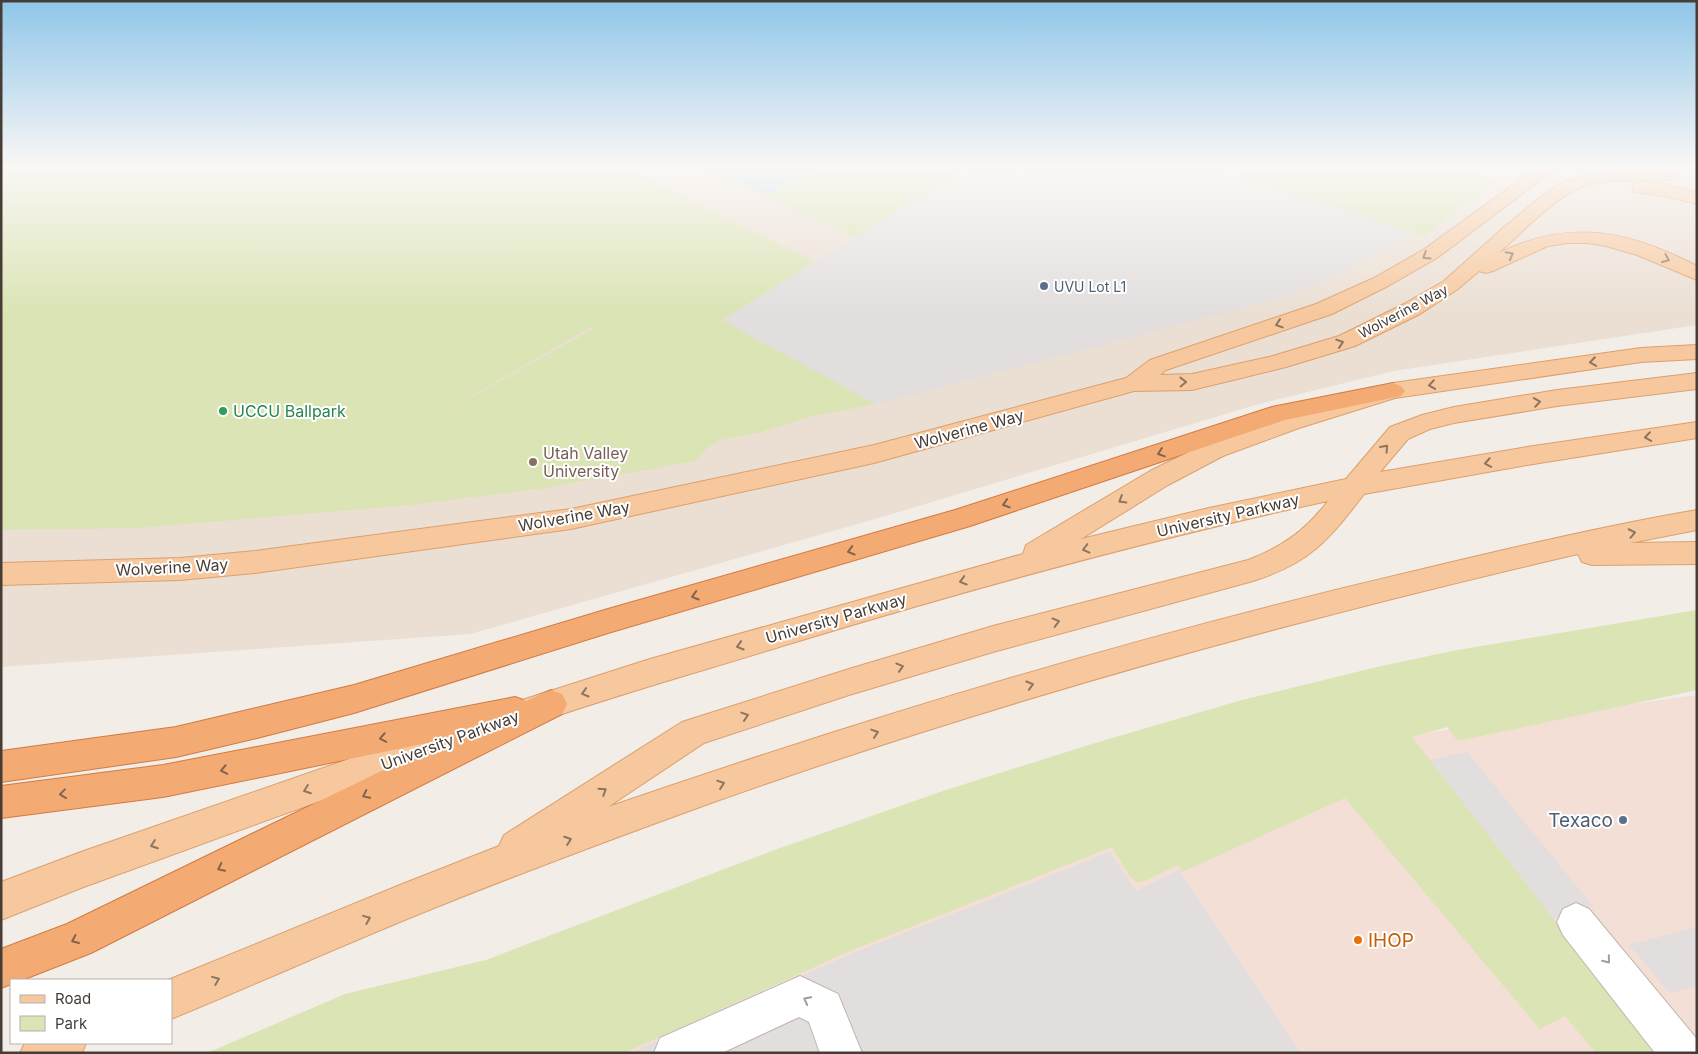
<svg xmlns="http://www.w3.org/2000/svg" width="1698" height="1054" viewBox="0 0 1698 1054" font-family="Inter,sans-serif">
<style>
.commercial{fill:#f3dfd5}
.education{fill:#ebdfd3}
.green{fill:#dae4b4;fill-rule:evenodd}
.parking{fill:#e1dedd}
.water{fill:#a9e0eb}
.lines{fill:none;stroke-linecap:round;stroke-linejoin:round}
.minor-casing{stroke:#c1b6ae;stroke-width:2}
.major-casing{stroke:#dba06e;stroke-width:2}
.highway-casing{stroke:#d27b43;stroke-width:2}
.minor{fill:#fff;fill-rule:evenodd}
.major{fill:#f7c89d;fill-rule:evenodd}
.highway{fill:#f3aa73;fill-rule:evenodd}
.oneway{stroke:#8d7560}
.oneway2{stroke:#83634c}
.oneway3{stroke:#a29e9b}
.service-dot{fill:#5c6f8a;stroke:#fff;stroke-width:2}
.leisure-dot{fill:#2e9e5b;stroke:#fff;stroke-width:2}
.education-dot{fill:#8d6e63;stroke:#fff;stroke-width:2}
.food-dot{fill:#e8710a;stroke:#fff;stroke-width:2}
.labels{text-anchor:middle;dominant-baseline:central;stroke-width:4;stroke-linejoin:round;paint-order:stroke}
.far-service-label{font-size:14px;fill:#4e5e75;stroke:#fff;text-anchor:start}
.far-street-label{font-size:14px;fill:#463d37;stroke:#fff}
.leisure-label{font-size:16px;fill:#27864d;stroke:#fff;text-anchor:start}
.street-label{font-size:16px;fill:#463d37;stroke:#fff}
.education-label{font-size:16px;fill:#785e54;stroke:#fff;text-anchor:start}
.near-service-label{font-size:19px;fill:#4e5e75;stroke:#fff;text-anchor:end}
.near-food-label{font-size:19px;fill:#c56008;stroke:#fff;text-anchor:start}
</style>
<rect width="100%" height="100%" fill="#f3ede8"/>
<!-- commercial -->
<path class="commercial" d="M1697,695v358h-1076l667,-301z"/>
<!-- education -->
<path class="education" d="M1,167h1696v158l-303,46 -135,33 -387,116 -402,114 -469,33z"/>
<!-- green -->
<path class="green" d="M1,167h624l190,95 -93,58 154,84 -63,12 -55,17 -38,7 -13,8 -12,13 -150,27 -144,18 -262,22 -138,2zM591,325l2,4 -184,103 182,-105z
M701,167h264l-111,70z
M1249,167h214l30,15 -68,54 -186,-61z
M1697,610v80l-239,51 -11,-14 -35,10 246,316h-62l-31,-37 -25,13 -195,-231 -163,74 -4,-7 -34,16 -8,1 -7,-7 -17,-28 -262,104 -226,102h-417l138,-59 141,-34 283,-108 174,-61 149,-47 150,-44 135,-33 75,-16z"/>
<!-- parking -->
<path class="parking" d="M968,167h246l200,66 -73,41 -59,24 -406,106 -154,-84z
M1467,752l126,154 -40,12 -123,-158z
M1110,852l26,39 43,-21 121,183h-669l215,-97z
M1697,927v59l-27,7 -41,-48z"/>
<!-- water -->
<path class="water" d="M707,167h110l-49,27z"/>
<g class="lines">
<defs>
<path id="minor" d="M1576,903l13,6 107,129 1,15h-42l-92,-118 -6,-13 6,-13z
M800,976l38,18 24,59h-42l-11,-31 -10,-5 -77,36h-68l6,-15z"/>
<path id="major" d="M1538,167h20l-121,91 -49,28 -56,28 -166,56 -6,5 32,-1 81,-18 66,-20 65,-32 40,-23 58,-52 41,-34 21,-14 38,-9 68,-2 6,1 3,4 -3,4 -6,1c-29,1 -66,-3 -93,9 -24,11 -57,45 -78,64 71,-35 130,-22 198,13v14l-60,-25 -31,-9 -19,-3h-19l-20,3 -55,25 -7,2 -7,-2 -21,18 -38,25 -65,32 -69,21 -94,23 -58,1 -260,72 -303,66 -316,44 -75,7 -179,5v-22l179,-5 75,-7 316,-42 303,-64 252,-67 24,-18 166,-56 58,-26 49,-28z
M1641,182l24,2 32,8v12l-32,-8 -31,-4 -2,-4 2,-4z
M1697,345v14l-56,3 -246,36 -96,30 -76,28 -55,29 -87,54 128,-31 137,-29 44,-52 32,-12 32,-8 103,-17 140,-17v16l-140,17 -103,17 -24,6 -22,10 -28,33 147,-25 170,-25v16l-170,27 -163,29c-35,46 -54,69 -111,87l-260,71 -144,43 -145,48 -96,64c267,-92 536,-173 811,-237 92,-22 185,-44 278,-60v20l-67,13 67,-1v22l-105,1 -10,-3 -4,-8c-293,68 -583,148 -867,249 -91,33 -182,67 -272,103 -90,36 -178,76 -268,113v-39h-3l232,-95 99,-39 5,-11 178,-113 167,-53 144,-43 255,-66c34,-13 57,-29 80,-59 -182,39 -361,89 -539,143 -87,27 -174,51 -259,81l-11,-4 -5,-10 5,-10 131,-42 373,-105 3,-9 124,-74 55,-27 76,-28 112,-33 248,-35z
M470,717l12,5 4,10 -4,10 -401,146 -80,32v-38l80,-30z
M25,1043h61l-4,10h-62z"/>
<path id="highway" d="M1393,383l8,3 4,5 -4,5 -116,24 -315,106 -362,107 -254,80 -97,25 -81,19 -175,25v-31l175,-24 178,-42 254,-76 347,-99 317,-103z
M551,690l11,4 5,10 -5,10 -471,239 -69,27h-11v4l-10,4v-39l66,-25 380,-185 -284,58 -162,21v-32l162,-21 352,-68 11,4z"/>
</defs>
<!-- minor casing -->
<use href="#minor" class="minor-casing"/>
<!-- major casing -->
<use href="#major" class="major-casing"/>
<!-- highway casing -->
<use href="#highway" class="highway-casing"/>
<!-- minor -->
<use href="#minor" class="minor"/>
<!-- major -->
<use href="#major" class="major"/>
<!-- highway -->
<use href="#highway" class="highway"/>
</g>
<!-- one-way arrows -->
<defs><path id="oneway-chevron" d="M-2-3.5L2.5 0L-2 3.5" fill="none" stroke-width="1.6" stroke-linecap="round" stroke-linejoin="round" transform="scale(1.25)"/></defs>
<g class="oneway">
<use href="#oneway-chevron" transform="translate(1510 255) rotate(-28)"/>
<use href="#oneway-chevron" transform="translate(1426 256) rotate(148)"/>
<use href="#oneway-chevron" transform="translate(1666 259) rotate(23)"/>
<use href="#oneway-chevron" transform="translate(1279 324) rotate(162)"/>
<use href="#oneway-chevron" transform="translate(1340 343) rotate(-18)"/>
<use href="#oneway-chevron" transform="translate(1593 362) rotate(172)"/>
<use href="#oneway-chevron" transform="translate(1183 382) rotate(-1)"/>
<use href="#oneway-chevron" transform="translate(1432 385) rotate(172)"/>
<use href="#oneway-chevron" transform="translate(1537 402) rotate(-9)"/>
<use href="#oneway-chevron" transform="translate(1648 437) rotate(172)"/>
<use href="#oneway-chevron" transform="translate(1385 448) rotate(-48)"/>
<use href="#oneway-chevron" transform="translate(1488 463) rotate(170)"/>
<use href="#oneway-chevron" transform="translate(1122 500) rotate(149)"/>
<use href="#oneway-chevron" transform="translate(1632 533) rotate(-12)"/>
<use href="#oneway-chevron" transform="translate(1086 549) rotate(166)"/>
<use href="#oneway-chevron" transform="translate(963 581) rotate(164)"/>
<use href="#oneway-chevron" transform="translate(1056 622) rotate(-15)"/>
<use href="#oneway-chevron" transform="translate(740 646) rotate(163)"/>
<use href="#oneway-chevron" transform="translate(900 667) rotate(-17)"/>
<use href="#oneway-chevron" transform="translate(1030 685) rotate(-17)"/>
<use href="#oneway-chevron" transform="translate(585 693) rotate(163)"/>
<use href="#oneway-chevron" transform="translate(745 716) rotate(-18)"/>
<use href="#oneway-chevron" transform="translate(875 733) rotate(-18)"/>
<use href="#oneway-chevron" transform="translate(721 784) rotate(-19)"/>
<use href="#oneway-chevron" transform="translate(307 790) rotate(160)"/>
<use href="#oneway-chevron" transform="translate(603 791) rotate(-33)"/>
<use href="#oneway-chevron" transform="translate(568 840) rotate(-20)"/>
<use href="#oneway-chevron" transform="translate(154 845) rotate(160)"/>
<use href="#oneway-chevron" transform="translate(367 919) rotate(-22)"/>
<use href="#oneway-chevron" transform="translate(216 980) rotate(-22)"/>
</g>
<g class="oneway2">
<use href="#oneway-chevron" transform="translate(1161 453) rotate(161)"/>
<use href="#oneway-chevron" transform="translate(1006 504) rotate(162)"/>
<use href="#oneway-chevron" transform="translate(851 551) rotate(164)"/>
<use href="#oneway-chevron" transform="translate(695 596) rotate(164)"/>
<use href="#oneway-chevron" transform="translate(383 738) rotate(169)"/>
<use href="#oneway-chevron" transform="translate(224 770) rotate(169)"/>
<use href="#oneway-chevron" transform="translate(63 794) rotate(173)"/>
<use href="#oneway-chevron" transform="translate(366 795) rotate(154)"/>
<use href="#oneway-chevron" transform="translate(221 868) rotate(154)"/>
<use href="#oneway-chevron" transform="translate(75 940) rotate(156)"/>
</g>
<g class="oneway3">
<use href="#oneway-chevron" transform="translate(1607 960) rotate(51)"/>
<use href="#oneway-chevron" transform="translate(807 1000) rotate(-153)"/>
</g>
<!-- sky -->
<linearGradient id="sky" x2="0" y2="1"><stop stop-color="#8fc6e9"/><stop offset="0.53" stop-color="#faf7f5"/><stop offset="1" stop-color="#faf7f5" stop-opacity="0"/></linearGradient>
<rect width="1698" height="314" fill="url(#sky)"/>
<!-- markers -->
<g class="service-dot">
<circle cx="1044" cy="286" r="5"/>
<circle cx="1623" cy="820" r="5"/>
</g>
<circle class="leisure-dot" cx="223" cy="411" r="5"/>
<circle class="education-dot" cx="533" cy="462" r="5"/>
<circle class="food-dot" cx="1358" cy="940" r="5"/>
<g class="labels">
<!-- far-service labels -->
<g class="far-service-label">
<text x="1054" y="286">UVU Lot L1</text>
</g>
<!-- far-street labels -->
<g class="far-street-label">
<text transform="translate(1403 311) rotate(-28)">Wolverine Way</text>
</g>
<!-- leisure labels -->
<g class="leisure-label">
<text x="233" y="411">UCCU Ballpark</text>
</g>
<!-- street labels -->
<g class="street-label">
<text transform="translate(969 429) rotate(-15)">Wolverine Way</text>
<text transform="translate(1228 515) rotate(-13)">University Parkway</text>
<text transform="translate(574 516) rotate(-10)">Wolverine Way</text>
<text transform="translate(172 567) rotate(-3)">Wolverine Way</text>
<text transform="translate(836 618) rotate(-16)">University Parkway</text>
<text transform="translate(450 740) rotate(-20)">University Parkway</text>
</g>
<!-- education labels -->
<g class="education-label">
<text x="543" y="453">Utah Valley<tspan x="543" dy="18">University</tspan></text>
</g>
<!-- near-service labels -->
<g class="near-service-label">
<text x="1613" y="820">Texaco</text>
</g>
<!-- near-food labels -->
<g class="near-food-label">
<text x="1368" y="940">IHOP</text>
</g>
</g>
<!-- border -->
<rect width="1698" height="1054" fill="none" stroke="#463d37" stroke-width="5"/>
<!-- legend -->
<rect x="10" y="979" width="162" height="65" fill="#ffffff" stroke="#b5b1af"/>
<rect x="20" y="995" width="25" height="8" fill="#f7c89d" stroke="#b5b1af"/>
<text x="55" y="1004" font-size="15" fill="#463d37">Road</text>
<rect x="20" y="1016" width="25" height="15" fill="#dae4b4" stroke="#b5b1af"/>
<text x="55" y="1029" font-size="15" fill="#463d37">Park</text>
</svg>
